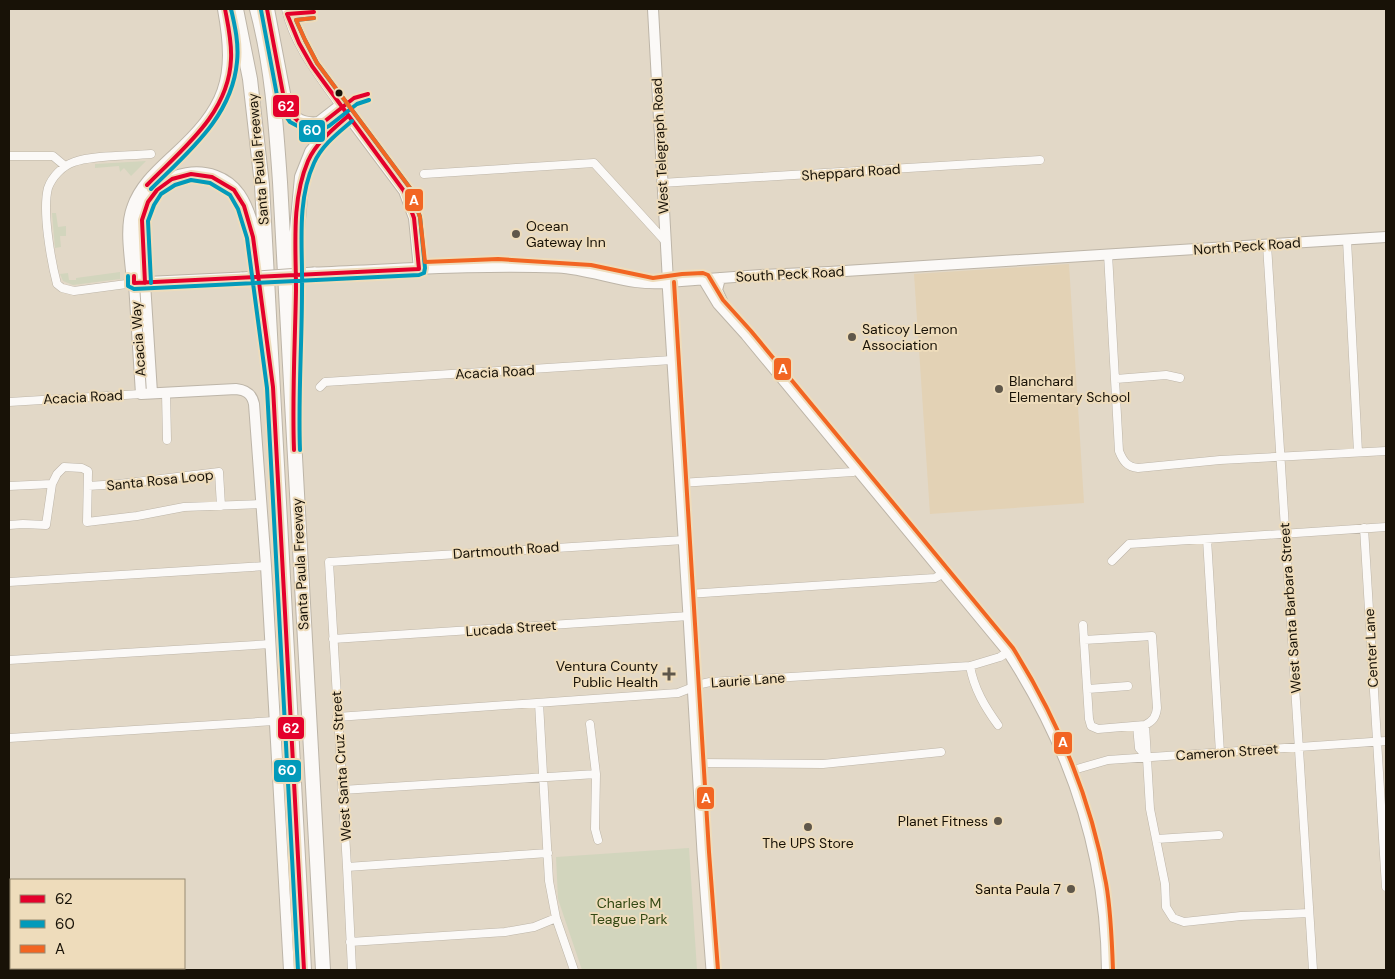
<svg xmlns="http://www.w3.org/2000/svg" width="1395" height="979" viewBox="0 0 1395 979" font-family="'DM Sans',sans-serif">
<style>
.built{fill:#e3d2b5}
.green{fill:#d2d5bd}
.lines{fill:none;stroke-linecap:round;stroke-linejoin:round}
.street-casing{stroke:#bdb5a8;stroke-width:9}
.secondary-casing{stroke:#bdb5a8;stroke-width:12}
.primary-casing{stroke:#bdb5a8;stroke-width:13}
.highway-casing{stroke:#bdb5a8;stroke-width:16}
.street{stroke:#fbf9f7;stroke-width:8}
.secondary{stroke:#fbf9f7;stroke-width:10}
.primary{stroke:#fbf9f7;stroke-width:11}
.highway{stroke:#fbf9f7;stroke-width:14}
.primary-bridge-casing{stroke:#bdb5a8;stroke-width:13;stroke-linecap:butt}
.primary-bridge{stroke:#fbf9f7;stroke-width:11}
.bus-1-casing{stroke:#eedcbb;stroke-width:8}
.bus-2-casing{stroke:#eedcbb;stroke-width:8}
.bus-3-casing{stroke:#eedcbb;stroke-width:8}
.bus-1{stroke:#e4002b;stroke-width:4}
.bus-2{stroke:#029aba;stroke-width:4}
.bus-3{stroke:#f26522;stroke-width:4}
.bus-dot{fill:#181207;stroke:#eedcbb;stroke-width:2}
.poi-dot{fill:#5f574a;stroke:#eedcbb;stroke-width:2}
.labels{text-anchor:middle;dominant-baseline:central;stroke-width:4;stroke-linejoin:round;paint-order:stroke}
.street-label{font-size:14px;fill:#181207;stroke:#eedcbb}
.poi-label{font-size:14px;fill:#181207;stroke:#eedcbb;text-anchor:start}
.park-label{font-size:14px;fill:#334813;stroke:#eedcbb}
.line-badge{stroke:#eedcbb;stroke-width:2}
.badge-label{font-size:14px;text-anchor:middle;font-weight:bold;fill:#fff}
</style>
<rect width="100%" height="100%" fill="#e2d8c7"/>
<!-- built -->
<path class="built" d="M1069,264l15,239 -154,11 -16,-240z"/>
<!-- green -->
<path class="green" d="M146,161l-15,15 -7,-8 -4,4 -1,-6 -24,2v-4z
M52,213h4l2,14 8,-1v10h-6l1,11 -6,1z
M120,272v7l-47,6 -10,-4 -3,-7 8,-1 1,7h7v-2z
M689,848l8,122h-115l-24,-71 -2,-42z"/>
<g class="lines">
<defs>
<path id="street" d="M286,9c8,37 34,68 55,98
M9,156h44l12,10
M424,174l170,-11 72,79
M661,183l379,-23
M1347,240l11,212
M1267,245l46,725
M1108,254l11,197c4,10 8,16 19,17l82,-8 166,-9
M134,283l-60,8 -12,-3 -5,-4c-6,-23 -15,-73 -9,-96 4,-11 14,-22 26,-26 20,-7 55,-6 77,-8
M1116,379l50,-4 14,3
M320,387l5,-5 347,-22
M166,393l1,47
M9,402l132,-8
M680,483l173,-11 6,-2
M9,486l43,-2 5,-10 7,-7 18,1 6,3v2l-1,49 50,-6 47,-9 78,-3
M88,486l31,-2 100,-12 2,34
M9,525l14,-1 23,1 6,-41
M1364,528l22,359
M1207,539l13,214
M1112,561l17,-17 257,-17
M9,582l257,-16
M688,594l247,-16 9,-5
M1083,625l6,94 2,7 7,3 47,-4c8,-4 11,-8 12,-17l-5,-72 -68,4
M333,639l356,-23
M9,660l262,-16
M970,666c4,23 15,41 28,59
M1088,689l40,-3
M539,703l10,178 7,37 18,52
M337,717l341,-24 23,-9 9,-2 260,-16 30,-9 8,-5
M590,724l6,50 -1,55 3,11
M1145,725l5,84 15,75 1,23 7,11 11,4 57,-6 68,-3
M1137,726l2,22 8,9
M9,738l265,-17
M698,763l125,1 118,-12
M1070,771l38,-11 278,-19
M342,790l254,-16
M1157,839l62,-4
M347,867l201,-14
M350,942l155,-10 29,-5 22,-9
M352,970l-5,-103 -18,-305 355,-22"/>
<path id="secondary" d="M653,9l15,273 93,-7 68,-3 557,-35
M345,112l59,79 10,27 5,51
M720,278l-3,12 7,15
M703,279l15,25 28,31 262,317c63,97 98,202 99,318
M134,283l7,111 95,-5c10,1 16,5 18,15l12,162 23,404
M145,283l7,110"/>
<path id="primary" d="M314,273c81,-3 163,-9 244,-6 37,2 73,20 110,15l21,334 14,236 9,118
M136,283l106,-5"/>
<path id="highway" d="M236,9l14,70 12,106 42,785
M257,9c15,56 19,115 23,173l43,788
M267,9l18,95c5,15 18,22 34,20l22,-17
M134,283c-1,-22 -8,-54 0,-75 7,-21 24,-36 40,-51 53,-48 64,-77 51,-148
M145,283c-2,-18 -6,-56 -1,-73 13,-39 70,-49 94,-15 15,22 17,52 20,77
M295,316l1,-76 6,-63 10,-25 20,-23 16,-13"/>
</defs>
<!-- street casing -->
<use href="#street" class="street-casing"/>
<!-- secondary casing -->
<use href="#secondary" class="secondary-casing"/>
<!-- primary casing -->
<use href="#primary" class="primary-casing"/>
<!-- highway casing -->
<use href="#highway" class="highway-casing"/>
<!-- street -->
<use href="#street" class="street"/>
<!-- secondary -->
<use href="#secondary" class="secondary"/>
<!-- primary -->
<use href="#primary" class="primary"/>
<!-- highway -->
<use href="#highway" class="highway"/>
<defs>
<path id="primary-bridge" d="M242,278l72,-5"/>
</defs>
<!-- primary-bridge casing -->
<use href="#primary-bridge" class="primary-bridge-casing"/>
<!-- primary-bridge -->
<use href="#primary-bridge" class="primary-bridge"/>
<defs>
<path id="bus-1" d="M267,9l18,95 5,9 8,8 16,4 11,-4 29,-23 14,-4
M147,185c35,-36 82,-71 84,-126 1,-17 -3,-34 -6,-50
M134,276v7l285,-14 -5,-51 -10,-27 -92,-125 -13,-23 -12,-29 27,-2
M145,283l-3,-63 6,-18 9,-12 15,-11 19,-5 21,3 22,13 10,16 9,31 20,150 31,583
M294,450c-2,-53 1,-107 2,-160 0,-43 -5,-89 12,-129 8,-18 25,-32 40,-45"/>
<path id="bus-2" d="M261,10l18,96 11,16 17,9 14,-1 8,-4 28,-22 12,-4
M151,189c37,-37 81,-72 86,-127 2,-18 -2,-36 -6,-53
M128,276v10l6,3 285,-14 5,-2 1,-5 -5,-51 -10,-29 -93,-125 -12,-23 -9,-20 18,-2
M151,283l-3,-62 6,-16 7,-11 14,-9 16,-5 19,3 20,12 8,14 9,29 20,150 31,582
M300,450c-2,-53 2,-106 2,-160 1,-41 -6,-88 12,-127 8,-18 24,-30 38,-42"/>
<path id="bus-3" d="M314,18l-18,2 9,20 12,23 93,125 10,29 5,45 73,-3 93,6 62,13 29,-4 21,-1 5,2 15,25 28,31 262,317c45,72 78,150 93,235 5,28 6,58 7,87
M674,282l35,570 9,118"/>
</defs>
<!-- bus-1 casing -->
<use href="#bus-1" class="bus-1-casing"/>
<!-- bus-2 casing -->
<use href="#bus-2" class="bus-2-casing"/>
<!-- bus-3 casing -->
<use href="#bus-3" class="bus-3-casing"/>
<!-- bus-1 -->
<use href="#bus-1" class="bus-1"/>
<!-- bus-2 -->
<use href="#bus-2" class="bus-2"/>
<!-- bus-3 -->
<use href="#bus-3" class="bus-3"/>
</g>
<!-- markers -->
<circle class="bus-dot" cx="339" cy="93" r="4.5"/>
<g class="poi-dot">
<circle cx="516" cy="234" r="5"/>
<circle cx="852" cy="337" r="5"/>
<circle cx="999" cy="389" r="5"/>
<path d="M666.5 666.5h5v5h5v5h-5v5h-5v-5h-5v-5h5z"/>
<circle cx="998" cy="821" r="5"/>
<circle cx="808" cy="827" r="5"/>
<circle cx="1071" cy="889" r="5"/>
</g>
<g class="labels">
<!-- street labels -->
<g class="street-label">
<text transform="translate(660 146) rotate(-93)">West Telegraph Road</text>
<text transform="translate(258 159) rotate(-95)">Santa Paula Freeway</text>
<text transform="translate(851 172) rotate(-4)">Sheppard Road</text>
<text transform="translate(1247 246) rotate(-4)">North Peck Road</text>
<text transform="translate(790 274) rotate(-3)">South Peck Road</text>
<text transform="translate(138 339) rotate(-94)">Acacia Way</text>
<text transform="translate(495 372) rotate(-3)">Acacia Road</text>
<text transform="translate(83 397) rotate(-3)">Acacia Road</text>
<text transform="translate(160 480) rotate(-6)">Santa Rosa Loop</text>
<text transform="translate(506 550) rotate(-4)">Dartmouth Road</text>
<text transform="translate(300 564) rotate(-93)">Santa Paula Freeway</text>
<text transform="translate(1290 608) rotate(-94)">West Santa Barbara Street</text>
<text transform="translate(511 628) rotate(-4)">Lucada Street</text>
<text transform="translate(1371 648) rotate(-93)">Center Lane</text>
<text transform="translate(748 680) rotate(-4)">Laurie Lane</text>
<text transform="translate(1227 752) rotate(-4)">Cameron Street</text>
<text transform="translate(341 766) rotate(-94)">West Santa Cruz Street</text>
</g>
<!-- poi labels -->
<g class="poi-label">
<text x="526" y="226">Ocean<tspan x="526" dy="16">Gateway Inn</tspan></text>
<text x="862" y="329">Saticoy Lemon<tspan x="862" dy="16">Association</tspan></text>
<text x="1009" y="381">Blanchard<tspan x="1009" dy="16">Elementary School</tspan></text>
<text x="658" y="666" text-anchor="end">Ventura County<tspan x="658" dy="16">Public Health</tspan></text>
<text x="988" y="821" text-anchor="end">Planet Fitness</text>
<text x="808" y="843" text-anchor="middle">The UPS Store</text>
<text x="1061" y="889" text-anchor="end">Santa Paula 7</text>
</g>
<!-- park labels -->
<g class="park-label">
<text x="629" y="903">Charles M<tspan x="629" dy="16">Teague Park</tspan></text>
</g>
</g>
<g class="line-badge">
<rect x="272" y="94" width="28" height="24" rx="5" fill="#e4002b"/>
<rect x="298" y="119" width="28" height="24" rx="5" fill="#029aba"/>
<rect x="404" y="188" width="20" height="24" rx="5" fill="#f26522"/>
<rect x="773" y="357" width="19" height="24" rx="5" fill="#f26522"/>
<rect x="277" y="716" width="28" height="24" rx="5" fill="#e4002b"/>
<rect x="1053" y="731" width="20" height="24" rx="5" fill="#f26522"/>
<rect x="273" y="759" width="29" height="24" rx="5" fill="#029aba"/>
<rect x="696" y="786" width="19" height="24" rx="5" fill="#f26522"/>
</g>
<g class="badge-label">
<text x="286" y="111">62</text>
<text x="312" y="135">60</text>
<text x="414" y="205">A</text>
<text x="783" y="374">A</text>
<text x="291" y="733">62</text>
<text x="1063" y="747">A</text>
<text x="287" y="775">60</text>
<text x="706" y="803">A</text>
</g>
<!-- border -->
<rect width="1395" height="979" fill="none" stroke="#181207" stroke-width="20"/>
<!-- legend -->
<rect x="10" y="879" width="175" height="90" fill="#eedcbb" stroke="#988b73"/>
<rect x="20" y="895" width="25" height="8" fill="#e4002b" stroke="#988b73"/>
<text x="55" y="904" font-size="15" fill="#181207">62</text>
<rect x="20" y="920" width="25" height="8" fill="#029aba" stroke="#988b73"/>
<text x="55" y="929" font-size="15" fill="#181207">60</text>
<rect x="20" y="945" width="25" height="8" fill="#f26522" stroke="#988b73"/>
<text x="55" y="954" font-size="15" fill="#181207">A</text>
</svg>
